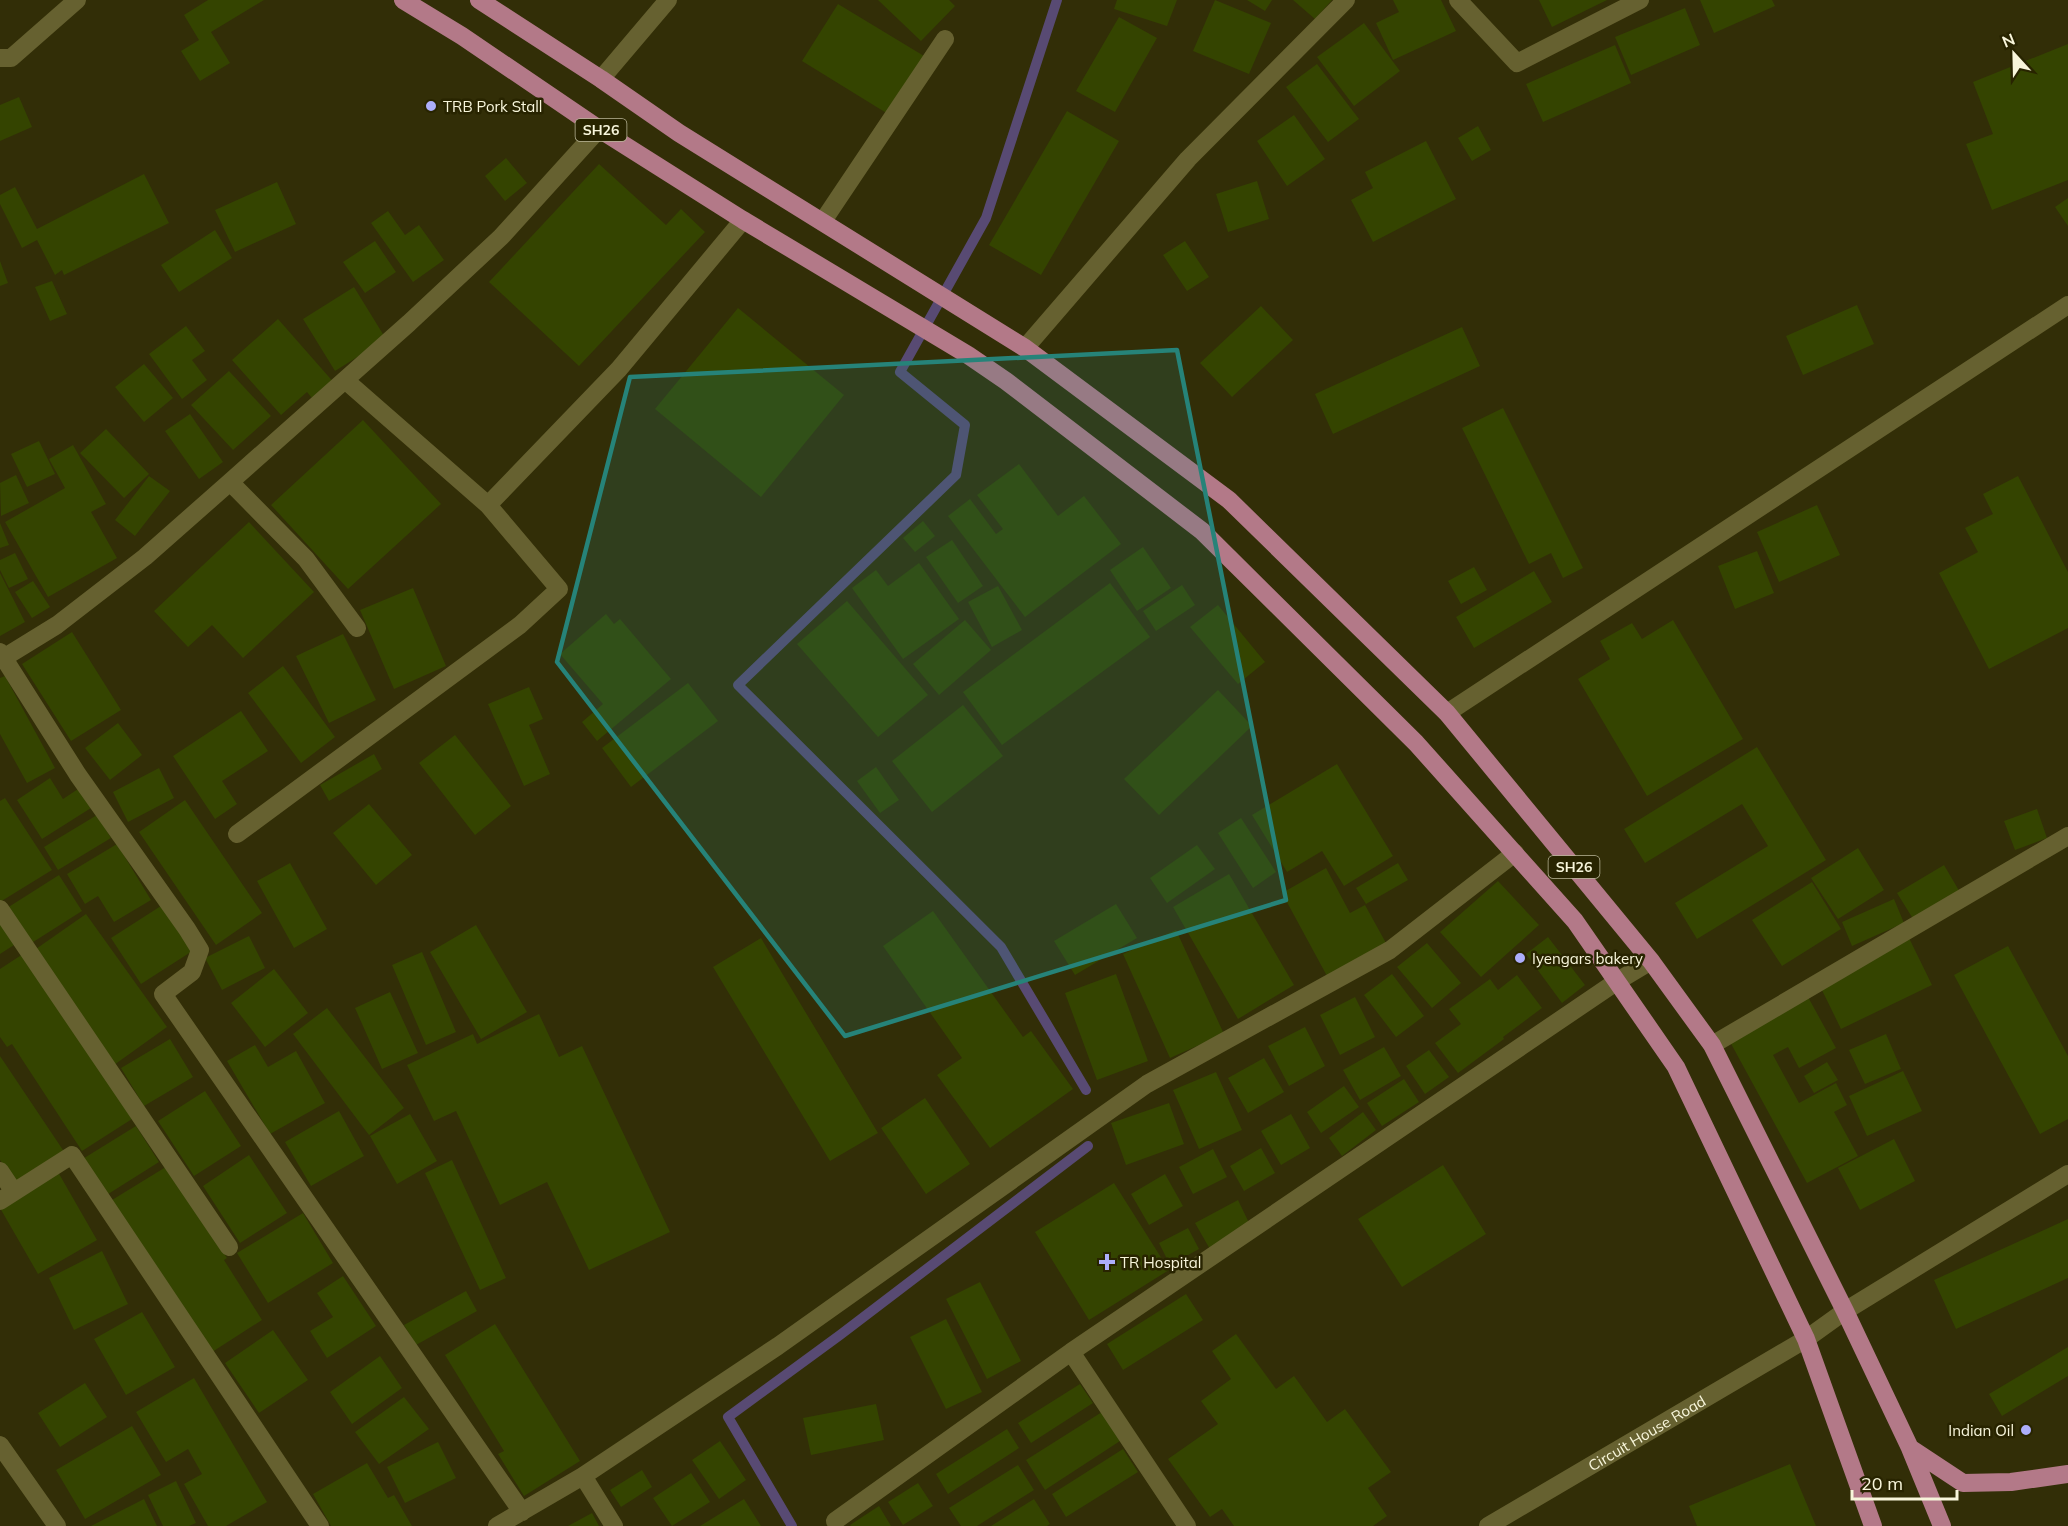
<svg xmlns="http://www.w3.org/2000/svg" width="2068" height="1526" viewBox="0 0 2068 1526" font-family="Mulish,sans-serif">
<style>
.lines{fill:none;stroke-linecap:round;stroke-linejoin:round}
.stream{stroke:#584a73;stroke-width:10}
.building{fill:#344400}
.minor{stroke:#666130;stroke-width:18}
.tertiary{stroke:#666130;stroke-width:18}
.primary{stroke:#b37988;stroke-width:18}
.marked{fill:#268379;fill-opacity:0.2;stroke:#268379;stroke-width:4.5;stroke-linejoin:round}
.poi-dot{fill:#adaefb;stroke:#282400;stroke-width:2}
.labels{text-anchor:middle;dominant-baseline:central;stroke-width:5;stroke-linejoin:round;paint-order:stroke}
.shield{fill:#282400;stroke:#bab799;stroke-width:1.5}
.shield-label{font-size:14px;font-weight:bold;fill:#f8f6db}
.poi-label{font-size:15px;fill:#f8f6db;stroke:#282400;text-anchor:start}
.street-label{font-size:15px;fill:#f8f6db;stroke:#282400}
</style>
<rect width="100%" height="100%" fill="#322e07"/>
<g class="lines">
<!-- stream -->
<path class="stream" d="M1057,0l-71,218 -86,154 65,53 -9,50 -218,210 263,262 85,143
M792,1526l-64,-109 112,-82 248,-189"/>
</g>
<!-- building -->
<path class="building" d="M208,0h56l-53,32 19,31 -30,18 -19,-30 18,-11 -15,-25z
M878,0h71l6,6 -34,35z
M1117,0h60l-10,26 -53,-17z
M1215,0l56,23 -22,51 -56,-23z
M1247,0h25l-7,11z
M1293,0h39l-17,19z
M1393,0h48l15,31 -63,29 -17,-37 23,-11z
M1539,0h68l-55,27z
M1700,0h72l3,6 -61,27z
M838,4l86,52 -36,58 -86,-53z
M1685,8l15,37 -69,30 -16,-38z
M1119,17l38,21 -42,74 -39,-21z
M1364,23l36,48 -46,35 -37,-49z
M2068,44v136l-76,30 -26,-66 27,-10 -20,-52z
M1615,45l16,38 -88,39 -17,-38z
M1317,64l42,55 -31,23 -42,-55z
M19,97l13,30 -32,14v-36z
M1067,111l52,30 -78,134 -52,-30z
M1294,115l31,44 -38,27 -30,-45z
M1478,126l13,24 -19,11 -14,-23z
M1426,141l30,58 -83,43 -22,-42 22,-12 -8,-16z
M506,158l21,25 -22,18 -20,-25z
M599,164l67,61 15,-16 24,23 -126,134 -90,-84z
M144,174l25,49 -105,52 -2,-5 -7,5 -18,-35 -15,8 -22,-44v-9l15,-8 22,42z
M1257,181l12,38 -41,13 -12,-38z
M277,182l19,42 -61,28 -20,-42z
M2068,198v28l-13,-19z
M388,211l17,24 14,-10 25,35 -31,22 -42,-59z
M215,230l17,28 -53,34 -18,-27z
M375,241l21,31 -31,21 -22,-31z
M1185,241l24,36 -22,14 -24,-36z
M0,261l8,22 -8,3z
M52,281l15,33 -17,7 -15,-34z
M354,287l32,52 -51,32 -32,-52z
M1857,305l17,39 -71,31 -17,-39z
M1261,306l32,34 -61,57 -32,-34z
M738,308l106,87 -83,102 -106,-88z
M278,319l58,66 -20,18 -9,-11 -26,23 -49,-55z
M186,326l19,25 -13,9 15,20 -25,19 -33,-45z
M1462,327l18,39 -147,68 -18,-40z
M144,364l29,34 -29,24 -29,-35z
M229,371l42,45 -38,34 -42,-45z
M1503,408l80,160 -20,10 -12,-25 -22,11 -67,-136z
M190,414l33,48 -24,17 -34,-48z
M363,420l78,84 -93,85 -77,-84z
M106,429l43,45 -25,24 -44,-45z
M39,441l16,33 -28,13 -16,-33z
M73,445l33,59 -15,8 26,46 -69,39 -43,-75 60,-34 -16,-29z
M1019,464l39,52 26,-20 37,48 -96,73 -77,-101 22,-17 26,35 7,-5 -26,-34z
M16,475l13,28 -28,13 -1,-33z
M149,476l21,15 -35,45 -20,-16z
M2018,476l50,96v56l-79,41 -50,-96 39,-21 -13,-24 28,-14 -10,-20z
M1817,505l23,50 -61,27 -22,-50z
M923,521l12,15 -20,16 -12,-14z
M249,522l65,70 -71,66 -31,-33 -24,22 -34,-36z
M0,523l9,22 -9,3z
M952,540l31,46 -25,17 -32,-46z
M1143,547l28,41 -34,23 -27,-41z
M1757,551l17,42 -39,16 -17,-43z
M15,553l13,26 -19,9 -9,-18v-10z
M919,563l40,56 -56,40 -51,-71 24,-18 12,16z
M1474,567l13,23 -26,14 -13,-23z
M1534,571l18,31 -78,46 -18,-31z
M0,573l25,49 -25,14z
M33,581l17,26 -18,11 -17,-26z
M1110,583l40,54 -148,108 -39,-53z
M1182,585l13,20 -39,26 -13,-20z
M998,586l24,44 -30,17 -24,-45z
M413,588l33,78 -52,23 -34,-79z
M847,601l81,94 -50,42 -81,-93z
M1218,605l47,57 -27,22 -48,-57z
M606,614l8,10 6,-5 51,60 -74,62 -15,-19 21,-18 -43,-50z
M965,620l26,30 -52,45 -26,-31z
M1673,620l70,119 -96,57 -69,-117 32,-20 -10,-18 32,-18 10,16z
M72,632l49,78 -50,31 -49,-77z
M343,634l33,66 -47,23 -33,-67z
M283,666l52,71 -34,26 -53,-70z
M5,676l50,92 -28,15 -27,-49v-56z
M688,683l30,38 -87,66 -29,-39z
M529,687l14,32 -14,6 21,49 -26,12 -36,-82z
M1218,690l34,36 -93,89 -35,-36z
M963,705l40,51 -71,56 -40,-51z
M241,711l27,40 -46,30 15,23 -22,15 -42,-63z
M118,723l24,32 -32,25 -25,-32z
M455,735l56,71 -36,29 -56,-72z
M1757,747l69,113 -129,79 -22,-36 93,-57 -26,-42 -97,59 -21,-34z
M374,754l8,15 -53,32 -9,-16z
M1337,764l56,92 -49,30 -22,-35 -35,21 -35,-57z
M876,767l23,33 -19,13 -23,-32z
M159,768l15,30 -46,24 -15,-30z
M50,778l13,21 15,-10 13,19 -49,31 -25,-39z
M5,798l47,72 -52,32v-101z
M185,800l77,113 -46,32 -77,-113z
M369,804l43,51 -36,30 -43,-52z
M2037,809l10,29 -32,12 -11,-29z
M97,815l14,23 -53,32 -14,-23z
M1241,818l35,54 -23,16 -35,-55z
M117,844l34,56 -37,22 -16,-26 -13,8 -18,-30z
M1197,845l18,24 -48,34 -17,-25z
M1858,848l26,42 -46,29 -27,-41z
M290,863l37,66 -33,19 -37,-67z
M1398,863l10,17 -42,24 -10,-16z
M1944,865l17,29 -46,28 -18,-29z
M1326,868l24,45 15,-8 21,38 -59,33 -45,-83z
M1229,874l65,111 -56,34 -65,-112z
M59,875l23,36 -52,33 -23,-36z
M1498,881l41,44 -58,52 -41,-45z
M1812,882l29,47 -59,37 -30,-46z
M1894,899l10,24 -52,23 -10,-24z
M164,904l30,46 -53,34 -30,-46z
M1116,904l21,34 -62,37 -21,-34z
M933,911l90,126 8,-6 42,58 -83,59 -53,-73 25,-17 -79,-112z
M86,914l81,113 -53,38 -81,-114z
M0,922l14,23 -14,9z
M476,925l51,87 -46,27 -51,-87z
M1176,930l48,104 -54,24 -47,-104z
M249,936l16,32 -43,22 -17,-32z
M1548,937l37,48 -23,18 -36,-49z
M761,938l117,195 -48,28 -117,-194z
M1909,938l23,47 -91,44 -23,-47z
M1427,943l34,40 -29,25 -35,-41z
M2008,946l60,110v63l-28,15 -86,-159z
M422,952l34,80 -30,13 -34,-80z
M23,954l109,165 -50,32 -70,-107 -5,3 -7,-10v-68z
M274,969l34,44 -43,34 -34,-44z
M1116,974l32,87 -51,19 -32,-87z
M1392,974l32,42 -28,21 -32,-42z
M1517,975l25,33 -39,29 1,2 -46,34 -23,-30 26,-19 -12,-15 41,-30 8,11z
M390,992l28,61 -36,16 -27,-61z
M1355,997l20,40 -35,18 -20,-40z
M1808,997l28,51 -37,20 -11,-21 -15,8 26,48 37,-20 11,22 -13,7 24,44 -51,27 -78,-143z
M327,1008l77,100 -35,27 -76,-101z
M539,1014l20,43 23,-11 88,186 -81,38 -42,-88 -47,23 -44,-94 -22,10 -27,-56 66,-31 4,10z
M1305,1027l20,39 -36,20 -21,-40z
M1886,1034l15,35 -36,15 -16,-34z
M170,1039l23,38 -49,29 -23,-38z
M255,1045l13,22 28,-16 29,52 -55,31 -43,-73z
M1384,1047l17,29 -41,24 -17,-30z
M1429,1050l20,27 -24,17 -19,-28z
M0,1056l65,97 -48,32 -17,-25z
M1264,1058l20,34 -36,21 -20,-35z
M1827,1062l11,18 -24,13 -10,-17z
M1903,1071l19,40 -55,25 -18,-40z
M1216,1072l26,58 -43,19 -26,-59z
M1404,1079l15,23 -37,24 -15,-23z
M1344,1086l15,21 -38,26 -14,-21z
M205,1091l36,55 -47,30 -36,-55z
M925,1098l45,66 -44,30 -45,-66z
M1169,1103l15,41 -58,21 -15,-42z
M339,1111l25,45 -53,30 -26,-44z
M1363,1112l13,18 -34,26 -13,-18z
M410,1114l27,47 -40,23 -27,-48z
M1291,1114l19,34 -29,17 -20,-34z
M136,1126l23,36 -54,34 -24,-36z
M1894,1139l21,42 -55,29 -22,-42z
M1261,1148l14,25 -31,18 -14,-25z
M1213,1149l14,28 -34,17 -14,-27z
M249,1155l38,58 -47,30 -37,-57z
M452,1160l54,118 -26,12 -55,-117z
M169,1165l58,93 -3,2 38,60 -53,34 -97,-154z
M1443,1165l43,69 -84,53 -44,-68z
M58,1172l39,68 -59,34 -38,-66z
M1165,1174l18,32 -34,19 -18,-31z
M1114,1183l55,87 -80,50 -54,-88z
M1238,1200l14,29 -41,22 -16,-28z
M303,1213l30,50 -65,40 -31,-50z
M2068,1219v59l-112,51 -22,-49z
M1188,1228l11,21 -29,16 -11,-22z
M102,1251l26,53 -54,26 -25,-52z
M343,1276l33,50 -49,32 -17,-27 23,-14 -16,-24z
M980,1282l41,79 -34,18 -41,-80z
M466,1291l11,20 -61,34 -12,-20z
M1186,1294l17,26 -80,50 -16,-26z
M142,1312l33,55 -49,28 -32,-56z
M946,1319l36,73 -36,17 -36,-72z
M495,1324l85,137 -56,35 -26,-42 6,-3 -59,-96z
M273,1330l35,50 -49,33 -34,-50z
M1236,1334l40,55 18,-13 33,46 18,-13 46,63 -23,16 19,28 -14,10h-139l-12,-17 -12,8 -42,-58 50,-35 -17,-23 30,-22 -19,-28z
M2068,1347v29l-66,40 -13,-22z
M380,1356l22,32 -50,36 -22,-32z
M194,1378l73,124 -41,24h-18l-24,-42 18,-10 -14,-25 -22,13 -30,-50z
M85,1383l22,34 -47,30 -22,-34z
M1080,1384l13,19 -62,40 -13,-20z
M404,1397l25,32 -50,35 -24,-32z
M876,1404l8,36 -73,15 -8,-37z
M1102,1412l18,29 -75,49 -19,-30z
M132,1426l29,49 -76,44 -29,-49z
M1007,1429l12,19 -71,46 -12,-20z
M720,1441l26,39 -27,19 -27,-39z
M438,1442l18,36 -51,25 -18,-36z
M1123,1449l15,23 -72,45 -14,-23z
M367,1463l21,35 6,-3 18,31h-81l-18,-32z
M1790,1464l26,62h-119l-8,-20z
M1018,1465l16,25 -57,36h-16l-12,-18z
M642,1470l10,17 -31,20 -11,-17z
M691,1473l19,29 -38,24 -19,-28z
M176,1481l20,42 -7,3h-26l-15,-31z
M918,1483l15,23 -30,19 -15,-23z
M144,1499l13,27h-66z
M744,1499l17,27h-61z
M1034,1499l16,25 -3,2h-56z
M879,1506l12,20h-40l-1,-1z
M592,1513l7,13h-31z"/>
<g class="lines">
<!-- minor -->
<path class="minor" d="M1458,0l59,63 123,-63
M0,58h11l66,-58
M601,79l67,-79
M823,221l122,-182
M1025,348l163,-189 158,-159
M345,380l143,125
M230,482l76,77 51,69
M0,652l78,123 109,154 13,21 -8,22 -29,22 359,518
M0,660l57,-35 88,-68 85,-75 179,-159 92,-86 98,-108
M1447,713l621,-408
M237,834l283,-209 39,-36 -71,-84 131,-136 124,-149
M0,909l229,338
M1712,1045l356,-209
M0,1171l14,21
M0,1201l72,-46 248,371
M1806,1339l39,-28 223,-137
M1071,1352l116,174
M0,1445l57,81
M583,1476l31,50
M835,1521l236,-169 545,-370 35,-21
M497,1526l86,-50 195,-130 369,-262 243,-134 125,-97"/>
<!-- tertiary -->
<path class="tertiary" id="s1" d="M1488,1526l318,-187"/>
<!-- primary -->
<path class="primary" d="M403,0l59,36 137,93 144,91 225,135 38,26 196,150 214,212 159,178 101,146 130,272 67,187
M479,0l122,79 78,54 346,215 204,152 218,213 204,248 61,84 133,266 65,137 32,78
M1910,1448l53,35 48,-1 57,-8"/>
</g>
<!-- marked area -->
<path class="marked" d="M1177,350l109,550 -441,136 -288,-374 73,-285z"/>
<!-- markers -->
<g class="poi-dot">
<circle cx="431" cy="106" r="6"/>
<circle cx="1520" cy="958" r="6"/>
<path d="M1104 1253h6v6h6v6h-6v6h-6v-6h-6v-6h6z"/>
<circle cx="2026" cy="1430" r="6"/>
</g>
<g class="labels">
<!-- shield labels -->
<g class="shield">
<rect x="575.5" y="119" width="51" height="22" rx="4.5"/>
<rect x="1548.5" y="856" width="51" height="22" rx="4.5"/>
</g>
<g class="shield-label">
<text x="601" y="130">SH26</text>
<text x="1574" y="867">SH26</text>
</g>
<!-- poi labels -->
<g class="poi-label">
<text x="443" y="106">TRB Pork Stall</text>
<text x="1532" y="958">Iyengars bakery</text>
<text x="1120" y="1262">TR Hospital</text>
<text x="2014" y="1430" text-anchor="end">Indian Oil</text>
</g>
<!-- street labels -->
<g class="street-label">
<text stroke="none"><textPath href="#s1" startOffset="184">Circuit House Road</textPath></text>
</g>
</g>
<!-- north arrow -->
<g transform="translate(2014 54) rotate(338)" stroke="#282400" stroke-width="4.5" paint-order="stroke">
<path d="M0-4.5L10 22L0 15L-10 22Z" fill="#f8f6db"/>
<text y="-9" font-size="16" font-weight="bold" text-anchor="middle" fill="#f8f6db">N</text>
</g>
<!-- scale -->
<path d="M1852 1490v9h105v-9" fill="none" stroke="#f8f6db" stroke-width="3"/>
<text x="1861" y="1490" font-size="18" fill="#f8f6db" stroke="#282400" stroke-width="4.5" paint-order="stroke">20 m</text>
</svg>
